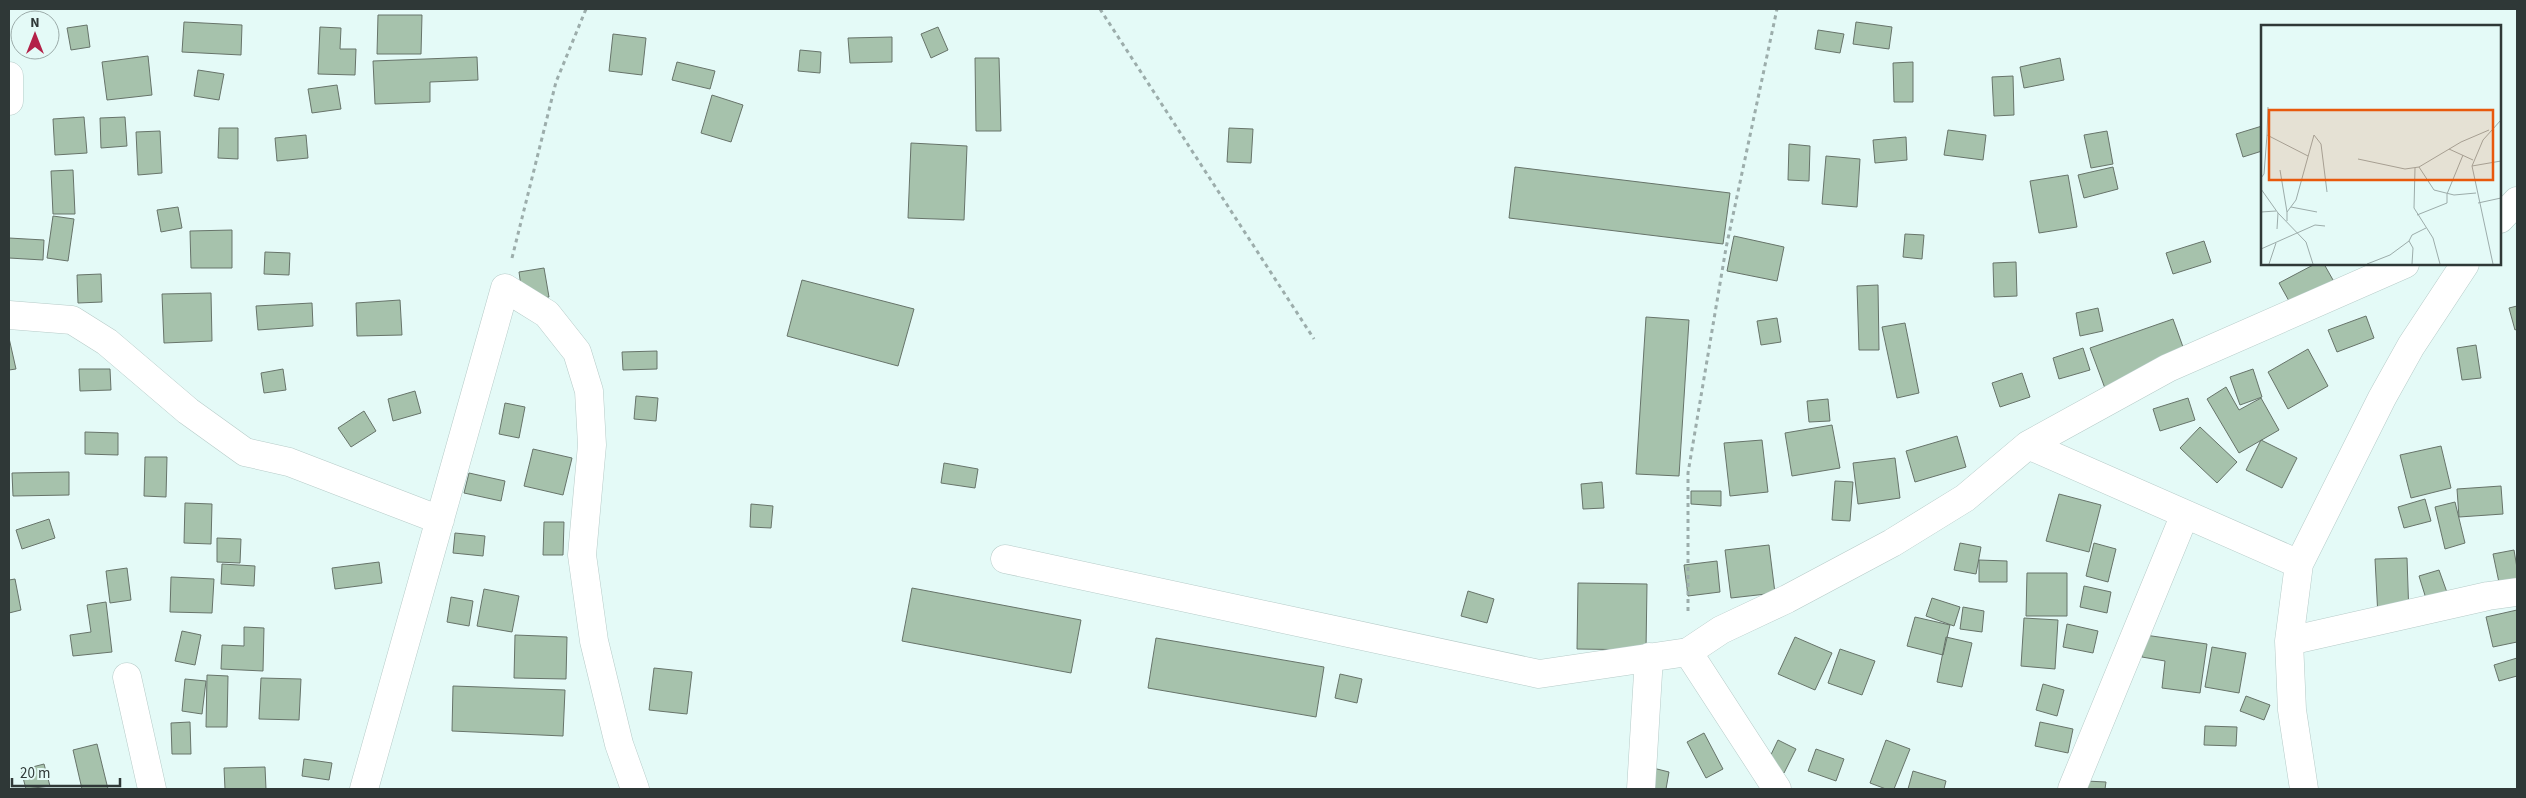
<svg xmlns="http://www.w3.org/2000/svg" width="2526" height="798" viewBox="0 0 2526 798" font-family="'Source Sans 3',sans-serif">
<style>
.building{fill:#a6c2ac;stroke:#67746a}
.lines{fill:none;stroke-linecap:round;stroke-linejoin:round}
.minor-casing{stroke:#b6cbc8;stroke-width:29}
.path{stroke:#9cadab;stroke-width:3;stroke-dasharray:4 4;stroke-linecap:butt}
.minor{stroke:#fff;stroke-width:28}
.inset-road{fill:none;stroke:#9cacaa;stroke-width:1}
.view{fill:#e8590c;fill-opacity:0.15;stroke:#e8590c;stroke-width:2.5}
.inset-edge{fill:none;stroke:#2f3837;stroke-width:2.5}
</style>
<rect width="100%" height="100%" fill="#e4faf7"/>
<!-- building -->
<path class="building" d="M378,15h44l-1,39h-44z
M184,22l58,3 -1,30 -59,-3z
M1856,22l36,5 -3,22 -36,-5z
M87,25l3,22 -19,3 -4,-22z
M320,27l21,1 -1,21h16l-1,26 -37,-1z
M938,27l10,23 -17,8 -10,-24z
M1818,30l26,4 -4,19 -25,-4z
M613,34l33,4 -4,37 -33,-4z
M892,37v25l-42,1 -2,-25z
M800,50l21,2 -1,21 -22,-2z
M148,56l4,39 -45,5 -5,-38z
M477,57l1,23 -48,2v20l-55,2 -2,-43z
M975,58h24l2,73h-25z
M2060,58l4,22 -40,8 -4,-21z
M677,62l38,9 -5,18 -38,-9z
M1913,62v40h-19l-1,-39z
M198,70l26,4 -5,26 -25,-4z
M2013,76l1,39 -20,1 -2,-39z
M337,85l4,24 -29,4 -4,-24z
M712,95l31,10 -12,37 -30,-9z
M84,117l3,36 -32,2 -2,-36z
M125,117l2,29 -26,2 -1,-30z
M2262,126v25l-19,6 -7,-23z
M219,128h19v31l-20,-1z
M1229,128l24,1 -2,34 -24,-1z
M1948,130l38,5 -3,25 -39,-5z
M160,131l2,42 -24,2 -2,-43z
M2107,131l6,33 -22,4 -7,-33z
M306,135l2,23 -31,3 -2,-23z
M1906,137l1,23 -32,3 -2,-23z
M911,143l56,3 -3,74 -56,-2z
M1789,144l21,2 -1,35 -21,-1z
M1826,156l34,3 -3,48 -35,-3z
M1515,167l215,26 -7,51 -214,-26z
M2113,167l5,22 -34,9 -6,-23z
M73,170l2,44h-22l-2,-43z
M2068,175l9,52 -38,6 -9,-52z
M178,207l4,21 -21,4 -4,-22z
M53,216l21,3 -6,42 -21,-3z
M232,230v38h-41l-1,-37z
M1905,234l19,1 -2,24 -19,-2z
M1734,236l50,11 -7,34 -50,-10z
M9,238l35,2 -1,20 -34,-2z
M2204,241l7,21 -38,12 -7,-21z
M265,252l25,1 -1,22 -25,-1z
M2016,262l1,34 -23,1 -1,-34z
M2315,264h9l13,23 -43,23 -15,-27z
M544,268l5,29 -26,4 -4,-29z
M101,274l1,28 -24,1 -1,-28z
M802,280l112,29 -16,57 -111,-30z
M1878,285l1,65h-20l-2,-64z
M211,293l1,48 -48,2 -2,-49z
M400,300l2,35 -45,1 -1,-33z
M312,303l1,23 -55,4 -2,-24z
M2517,306v23l-2,1 -6,-22z
M2098,308l5,23 -23,5 -4,-23z
M2366,316l8,22 -37,14 -9,-22z
M1646,317l43,3 -10,156 -43,-2z
M1777,318l4,24 -20,3 -4,-24z
M2173,319l15,42 -82,30 -16,-43z
M1905,323l14,70 -22,5 -15,-71z
M9,338l7,31 -7,1z
M2476,345l5,33 -19,2 -5,-32z
M2083,348l7,22 -31,9 -6,-21z
M2308,349l20,37 -40,23 -20,-37z
M657,351v18l-34,1 -1,-18z
M79,369h31l1,21 -31,1z
M283,369l3,21 -22,3 -3,-20z
M2253,369l9,28 -22,8 -10,-28z
M2022,373l8,24 -30,10 -8,-24z
M2226,387l13,23 22,-12 18,32 -40,23 -32,-54z
M415,391l6,22 -28,8 -5,-22z
M636,396l22,2 -2,23 -22,-2z
M2188,398l7,22 -35,11 -7,-22z
M1828,399l2,22 -21,1 -2,-21z
M505,403l20,4 -6,31 -20,-4z
M364,411l12,20 -25,16 -13,-19z
M1832,425l8,43 -48,8 -7,-43z
M2200,427l37,35 -20,21 -37,-35z
M85,432l33,1v22l-33,-1z
M1957,436l9,31 -51,15 -9,-31z
M1762,440l6,52 -38,4 -6,-53z
M2261,440l36,18 -15,30 -36,-18z
M2441,446l10,42 -40,10 -11,-43z
M533,449l39,9 -9,37 -39,-9z
M145,457h22l-1,40 -22,-1z
M1895,458l5,40 -42,6 -5,-41z
M944,463l34,6 -3,19 -34,-5z
M69,472v23l-56,1 -1,-23z
M469,473l36,8 -4,20 -37,-8z
M1835,481l18,1 -3,39 -18,-1z
M1602,482l2,26 -21,1 -2,-25z
M2501,486l2,28 -44,3 -2,-28z
M1691,491h30v15l-30,-2z
M2059,494l42,11 -12,47 -43,-11z
M2425,499l6,22 -27,7 -6,-21z
M2455,502l10,41 -20,6 -10,-42z
M185,503l27,1 -1,40 -27,-1z
M751,504l22,2 -2,22 -21,-1z
M49,519l6,19 -33,11 -6,-19z
M544,522h20l-1,33h-20z
M455,533l30,3 -2,20 -30,-3z
M217,538l24,1 -1,24 -23,-1z
M1960,543l21,4 -5,27 -22,-4z
M2094,543l22,6 -8,33 -22,-6z
M1769,545l6,48 -44,5 -6,-48z
M2514,550l3,18v21l-16,3 -8,-38z
M2407,558l2,58 -31,1 -3,-58z
M1979,560l28,1v21h-28z
M1717,561l3,31 -32,4 -4,-31z
M379,562l3,21 -47,6 -3,-21z
M222,564l33,2 -1,20 -33,-2z
M127,568l4,32 -21,3 -4,-32z
M2439,570l10,28 -21,7 -9,-29z
M2027,573h40v43h-41z
M171,577l43,2 -2,34 -42,-1z
M15,579l6,31 -12,3v-33z
M1578,583l69,1 -1,66 -69,-1z
M2084,586l27,6 -4,21 -27,-6z
M912,588l169,32 -10,53 -169,-32z
M484,589l35,7 -7,36 -35,-6z
M1468,591l26,8 -7,24 -26,-7z
M451,597l22,4 -4,25 -22,-4z
M1932,598l28,9 -6,19 -28,-10z
M106,602l6,50 -39,4 -3,-21 21,-3 -4,-27z
M1963,607l21,4 -2,21 -22,-3z
M2517,610v32l-24,5 -7,-30z
M1915,617l35,8 -7,30 -36,-9z
M2024,618l34,2 -3,49 -34,-3z
M2067,624l31,7 -5,22 -30,-6z
M244,627l20,1 -1,43 -42,-2 1,-24 22,1z
M182,631l19,4 -6,30 -20,-4z
M515,635l52,2 -1,42 -52,-1z
M2145,635l62,9 -7,49 -38,-5 3,-27 -23,-4z
M1795,637l37,16 -17,37 -37,-16z
M1946,637l26,6 -10,44 -25,-5z
M1156,638l168,29 -8,50 -168,-29z
M2212,647l34,6 -7,40 -34,-6z
M1840,649l35,12 -13,34 -34,-12z
M2517,658v18l-18,5 -5,-16z
M654,668l38,4 -5,42 -38,-4z
M1340,674l22,5 -5,24 -22,-5z
M207,675l21,1 -1,51h-21z
M261,678l40,1 -2,41 -40,-1z
M185,679l21,2 -4,33 -20,-3z
M2043,684l21,6 -7,26 -21,-6z
M453,686l112,4 -2,46 -111,-5z
M2246,696l24,9 -6,15 -24,-9z
M190,722l1,32h-19l-1,-31z
M2040,722l33,7 -5,24 -33,-7z
M2205,726l32,1 -1,19 -32,-1z
M1704,733l19,36 -17,9 -19,-36z
M1778,740l18,9 -12,24 -18,-8z
M1886,740l24,9 -16,40h-8l-16,-6z
M97,744l11,45h-26l-9,-39z
M1816,749l28,10 -8,22 -28,-10z
M304,759l28,4 -3,17 -27,-4z
M44,764l6,22 -24,3 -5,-19z
M265,767l1,22h-41l-1,-21z
M1653,768l16,4 -3,17h-18z
M1913,771l33,10 -2,8h-36z
M2086,781l20,1 -1,7h-19z"/>
<g class="lines">
<defs>
<path id="minor" d="M9,76v25
M2500,219l17,-18
M9,315l63,5 35,22 81,69 57,41 44,10 151,58
M2028,445l271,119
M1005,559l534,115 149,-22 33,-22 66,-31 105,-56 73,-45 63,-53 140,-77 237,-104
M2289,641l199,-45 29,-4
M1688,652l89,137
M127,677l25,112
M364,789l141,-501 42,26 30,38 12,39 3,54 -10,110 12,86 25,103 16,45
M1641,789l8,-132
M2072,789l113,-275
M2304,789l-12,-79 -3,-69 10,-77 83,-166 29,-52 54,-82"/>
</defs>
<!-- minor casing -->
<use href="#minor" class="minor-casing"/>
<!-- path -->
<path class="path" d="M1100,9l214,330
M512,258l44,-176 30,-73
M1688,611v-138l38,-225 51,-239"/>
<!-- minor -->
<use href="#minor" class="minor"/>
</g>
<!-- overview -->
<g transform="translate(2261 25)">
<rect width="240" height="240" fill="#e4faf7"/>
<path class="inset-road" d="M7,82l-1,28 41,21M188,124l24,11M97,134l47,10 14,-2 42,-25 28,-12M211,141l29,-5M158,142l15,23 20,5 22,-2M154,143l-1,40 19,30 7,26M19,145l7,42M0,153l3,-4 3,-39M0,164l17,24 28,29 7,22M217,178l23,-5M30,182l26,5M0,187l15,-1M156,190l30,-12v-9l16,-39M26,196v-9l9,-12 18,-65 7,9 6,48M16,204l1,-16M148,216l3,-6 14,-7M0,224l54,-24 10,1M8,239l7,-21M106,239l23,-9 19,-14 4,7 -1,16M232,239l-21,-98 11,-26 18,-20"/>
<path class="view" d="M8,85h224v70h-224z"/>
<rect width="240" height="240" class="inset-edge"/>
</g>
<!-- border -->
<rect width="2526" height="798" fill="none" stroke="#2f3837" stroke-width="20"/>
<!-- north arrow -->
<g transform="translate(35 35)"><circle r="24" fill="#e4faf7" stroke="#9cacaa"/>
<path d="M0-4L9 19L0 12L-9 19Z" fill="#b32148"/>
<text y="-8" font-size="14" font-weight="bold" text-anchor="middle" fill="#2f3837">N</text>
</g>
<!-- scale -->
<path d="M12 778v8h108v-8" fill="none" stroke="#2f3837" stroke-width="2.5"/>
<text x="20" y="778" font-size="15" fill="#2f3837" stroke="#e4faf7" stroke-width="4" paint-order="stroke">20 m</text>
</svg>
